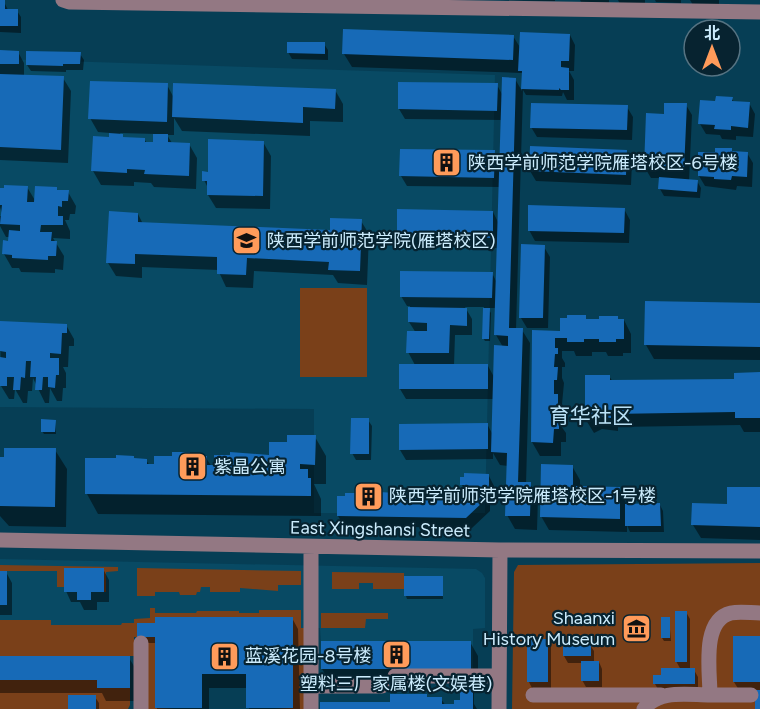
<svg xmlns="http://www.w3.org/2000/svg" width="760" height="709" viewBox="0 0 760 709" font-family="Figtree,'Noto Sans SC',sans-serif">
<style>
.built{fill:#084a64}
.green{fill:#7a4019}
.shadow{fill:#0007;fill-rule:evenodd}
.building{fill:#176ab7}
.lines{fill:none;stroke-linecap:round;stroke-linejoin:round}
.minor{stroke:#937883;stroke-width:15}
.labels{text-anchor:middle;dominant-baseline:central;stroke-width:4.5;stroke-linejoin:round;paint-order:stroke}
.poi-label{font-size:18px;fill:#ccecfd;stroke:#072330;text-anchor:start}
.street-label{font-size:18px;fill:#ccecfd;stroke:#072330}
.quarter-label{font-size:21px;fill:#bbe2f7;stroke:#072330}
</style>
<rect width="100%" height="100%" fill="#063e55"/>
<!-- built -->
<path class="built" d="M0,59l495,16 -10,438h-171v-104l-314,-2z
M0,559l476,10 6,4 3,5v50l-12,1v40h-2v-28h-150l-1,-13h-26l-1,9h-293z"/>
<!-- green -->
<path class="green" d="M300,288h67v89h-67z
M760,563v146h-248l2,-137 4,-7z
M0,565l118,2v4l-12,1v20h-2v-24h-40v19h-7v-16h-57z
M137,568l164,3v14h-23v6l-38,-3v4h-30v-5h-9l-1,5h-3l-1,3h-16l-1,-3h-24v4h-18z
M332,572l72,1v16h-31v-6h-14v6h-27z
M150,608h5v5h41l1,-2h42v2h20v-3h42v18h5v81h-32l19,-1v-91h-138v6h-18v14h-3v19h-134v-36h51v5h70l1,-2h12v-4l16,-1z
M321,613h67v6h-22l-1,9h-44z
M145,637h10v71l19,1h-29z
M0,680h97v8h33v17l-2,4h-32v-14h-28v14h-68z"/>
<!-- shadow -->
<path class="shadow" d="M500,0h55v1z
M580,0h29v6h-26z
M618,0h27v4h-25z
M655,0h26v3l-25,-1z
M690,0h29v5h-26z
M0,2h4l4,8 9,1 4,6v16l-21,-1z
M570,35l5,10 -1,26h-5l5,9v20h-7l-4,-8 -1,4 -36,-1 -3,-5 -7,239 6,1 8,13 -4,141h4l8,13 -1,33 -22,-1 -8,-14 1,-49 -8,-1 -7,-12v6l-87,1 -6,-10 87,-26 6,11 1,-36h-88l-6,-10 15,-24 -7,-13 8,-19 -7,-11 1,-16h-3l-6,-10 91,-23 5,10 2,-35 -95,-2 -6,-10 95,-24 6,12 1,-37 -93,-1 -6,-10 93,-25 7,13 1,-44 -97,-1 -6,-10 98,-24 6,11 12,-17 7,12 1,-15 -1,-3 -170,-6 -8,-13 169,-18 8,13zM465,307h19l-1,31 2,3h5l1,-28 -3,-5h9l-1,27 7,12 -9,30 -6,-11 -34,-1 1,-30h17v-16z
M324,44l4,6v10l-36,-1 -4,-7z
M0,52h18l6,11v13l39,2 8,13 -3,72 -68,-3z
M80,54l4,6 -1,10h-17v2l-35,-1 -4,-6z
M167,85l7,13 161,-8 8,14v18l-33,-1v15l-128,-5 -8,-13v17h-7l5,8 17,1 8,14 -1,31 -42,-2 -3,-4 -17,-1v4l-33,-1 -8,-14 17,-32v-6l-12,-1 -8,-14zM120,133l35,1 -1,10 -7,-1 -3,-4 -21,-1z
M732,99l2,3 15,1 6,11 -2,23 -17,-1v4l-14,-1 -2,-4 -14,-1 -6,-10 17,-21z
M686,105l6,10 -3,66h8l4,7 -1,10 -36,-2 -4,-7v-11h-9l-6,-10 20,-53z
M627,107l6,10 -1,23 -95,-3 -6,-10z
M263,142l8,14 -1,53 -54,-1 -8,-13v-7l-4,-8 5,-7z
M532,148l94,3 6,11 -1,23 -95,-4 -6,-10z
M733,153h14l6,10 -1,24 -15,-1 -1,4 -31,-4 -6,-10z
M27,187l9,15 20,-14 2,3 10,1 8,14 -1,8h-5l-1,6h-4l5,11v8l-17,-1 11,18 -1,14 -8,-1v4l-34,-1 -2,-4h-7l-8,-14 6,-17h-4l-6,-11v-10h3l-3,-9v-17z
M624,209l6,11 -1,23 -94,-2 -6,-11z
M138,214l5,10 188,8 30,-11 8,13 -2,51 -29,-2 -5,-8 -79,-4 -1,17 -27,-1 -8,-17 -76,-3v11l-26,-2 -8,-13z
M544,247l6,10 -2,71h-21l-6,-10z
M760,304v56l-106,-1 -8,-14z
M585,317l2,4 37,-1 7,14v19h-8v3h-15l-2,-4h-14v4h-16l-2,-5h-12v7l3,5v4h-3v11l2,5 -2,21 3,6v11h-3l-1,5 5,7v9h-5v14h-21l-8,-14 2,-110h27z
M0,323l66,2 8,14v7h-5l-1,21h-5l3,6v15h-3l-1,13h-5l-7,-13 -1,15h-4l-12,-25 -1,13h-4l-1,12h-4l-8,-14 -1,10h-5l-8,-13z
M760,374v58h-16l-4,-7 -122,2v4l-16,-2 -8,4 -8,-13v-44h23l4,6 123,-2z
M368,420l4,6 -1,34h-15l-4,-7z
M55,421l1,13h-12l-2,-3z
M315,437l11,19v28h-12l7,15v17l-223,-2 -11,-20 48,-34h11l4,6 39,-12 2,4h15l6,9 58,-10 19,-13z
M55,450l12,19 -1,58 -57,-1 -9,-10v-58z
M572,466l8,14v7l39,1 8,17h33l3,6 1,21h-34l-3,-7v7l-78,-2 -8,-14z
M489,476l5,10v17l-4,-1v9l-18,17 -128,-2 -6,-10 26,-22 2,4 30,-4 2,4 47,1 21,-3 -4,-11z
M760,489v51l-59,-2 -8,-13z
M103,569l6,11v22h-12v8h-13l-4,-8h-9l-5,-11z
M0,572h6l6,11v32h-12z
M442,577l1,22h-36l-1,-3z
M686,612l4,7v51h4l4,7v14h-39l-4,-7v-7l26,-7 -5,-9z
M292,618l6,11 2,80h-51l-1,-21h-39v21h-52l-1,-66h-14l-4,-6z
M669,618l2,23h-7l-2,-3z
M760,637v72h-3v-14h-15l-8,-13z
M547,640l4,7v41h-19l-3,-6z
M470,642l8,14v26h-7l3,6v16l3,5h-155l105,-10h14l5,7h10l6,-5v-19h-132l-8,-13z
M590,645l4,6v11h5l3,7v18h-16l-4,-7v-17h-14l-4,-7z
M0,658h129l8,13v30h-31l-4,-8h-102z
M95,697l4,6v6h-30z"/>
<!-- building -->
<path class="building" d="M0,0h5v9h13v17h-18z
M343,29l171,6 -1,25 -171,-6z
M520,32l50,2 -1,27h-8v6l8,1v22h-8l-2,-2v2l-38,-1 1,-18h-4z
M287,42h38v12l-38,-1z
M0,50l19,1v13h-19z
M26,51l55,1 -1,12h-17v2l-37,-1z
M0,74l64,2 -3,74 -61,-3z
M502,77l14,1 -7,250h14l-5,154h13l-1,34h-25l2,-63 -16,-1 3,-107 14,1v-10l-14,-1z
M90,81l78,2 -1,39 -79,-3z
M398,82l100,1 -1,28 -99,-2z
M173,83l163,6 -1,20 -32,-2v16l-131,-6z
M716,96l17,1 -1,4 18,1 -2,26 -17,-2v4l-17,-1 1,-4 -17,-1 2,-24 15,1z
M531,103l97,2 -1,25 -97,-2z
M664,103h23l-3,67 -40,-2 2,-55 18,1z
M109,133l14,1v3l22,1v4h8v-8h15v8l22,1 -1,33 -45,-2 1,-4 -18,-1v4l-36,-2 2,-35 16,1z
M208,139l56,2 -1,55 -56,-1v-14h-5v-10l6,1z
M530,146l97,4 -1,25 -97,-4z
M715,148h17v3l16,1 -1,25 -15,-1 -1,4 -17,-1v-2l-16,-1v-24h17z
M400,149l95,1 -1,28 -95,-2z
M659,177l39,3 -1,12 -39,-3z
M4,185l24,1 -1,16h7l1,-16 22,1v3h12l-1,11h-6v6l-4,-1v10h5v9h-22l-1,7h12l-1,9h6l-1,15h-8v4l-36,-2v-3l-10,-1 1,-14 5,1 1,-11 11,1v-6l-20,-1 2,-19h-2v-17h4z
M528,205l97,3 -1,25 -96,-2z
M397,209l96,2v27l-96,-2z
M109,211l29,2v9l192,8v-12l32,1 -2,52 -32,-1 1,-8 -82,-4 -1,17 -29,-1v-17l-82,-3v10l-29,-1z
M521,244l24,1 -2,73h-24z
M400,271l93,1 -1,26 -92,-1z
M645,301l115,2v44l-116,-2z
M408,307l59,1v18l-17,-1 -1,28h-43l1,-22h20v-8l-19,-1z
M483,308h7l-1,31h-7z
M567,315h19v4h13v-3h19v3h6v20h-8v3h-17v-3h-15v3h-17v-4h-12v10h3v6h-3l-1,13h4l-1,13h-3v14h4v13h-4v11h5v11h-5l-1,14 -22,-1 1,-112 28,1v-13h7z
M0,321l67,3v9h-5l-1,21 -11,-1v5h9v17h-3l-1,13 -7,-1v-10h-5l-1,13h-7l1,-13h-6l1,-16h-5l-1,17 -4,-1 -1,13h-7l1,-13h-7v9h-7v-29l6,1v-6l-6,-1z
M399,364h89v25h-89z
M760,372v46h-25v-6l-124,2v4l-18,-2 -8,5v-46h25v5l124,-1v-6z
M351,418h18v36h-19z
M41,419l15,1 -1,12h-14z
M488,423v26l-89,1v-26z
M287,435h29l-1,30 -15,-1v5h8v9h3v18l-226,-2v-36h31v-3l18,1v2l13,1v5h7v-8h18v-4h18v4h17v9h7v-10h16v-3l39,3v-13h18z
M4,448h52l-1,59 -55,-1v-49h4z
M541,464l32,1v21l47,1v32l-80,-2z
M464,473l25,1v19h-4v7l-19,18 -129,-2v-20h8v-3h19v3h15v-4l18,1v3l3,1h9v-4l34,4v-3l21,1v-10h-4v-8h4z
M727,487h33v40l-69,-2 1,-22 35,1z
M660,503l1,23h-36v-22z
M64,568h40v24h-13v8h-14v-8h-13z
M0,571h7v34h-7z
M404,576h39v20h-39z
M675,611h12v51h-12z
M155,617h138v91h-47v-34h-44v34h-47v-71h-18v-14h18z
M661,617h9v21h-9z
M733,636h27v46h-27z
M527,639h21v43h-21z
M321,641h150v28h-150z
M563,643h28v13h-28z
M0,656h130v32h-33v-8h-97z
M581,661h18v20h-18z
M661,668h34v16h-42v-9h8z
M460,684h13v25h-153v-7h70v-8h37v3h15v7h12v-4h6z
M755,690h5v19h-5z
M68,695h28v14h-28z"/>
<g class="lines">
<!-- minor -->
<path class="minor" d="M63,0l6,2 691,10
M0,540l500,10 260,1
M311,547v162
M141,643v66
M395,676h104
M311,686h71
M533,695h128
M710,695h41
M499,709l1,-159
M644,709c14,-20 44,-14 66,-14 0,-23 -9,-75 21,-82 9,-2 20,0 29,0"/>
</g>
<!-- icons -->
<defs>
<symbol id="building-square" viewBox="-11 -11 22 22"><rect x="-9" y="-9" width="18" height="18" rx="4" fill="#ff9b5a" stroke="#072330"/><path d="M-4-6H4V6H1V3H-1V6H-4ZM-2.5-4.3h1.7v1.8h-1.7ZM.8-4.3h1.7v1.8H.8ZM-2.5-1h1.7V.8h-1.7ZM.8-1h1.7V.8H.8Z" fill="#111"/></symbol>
<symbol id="university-square" viewBox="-11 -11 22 22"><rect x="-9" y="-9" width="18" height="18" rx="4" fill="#ff9b5a" stroke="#072330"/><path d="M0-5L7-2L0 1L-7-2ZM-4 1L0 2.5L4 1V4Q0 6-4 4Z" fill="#111"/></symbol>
<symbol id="museum-square" viewBox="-11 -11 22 22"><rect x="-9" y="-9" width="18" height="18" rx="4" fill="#ff9b5a" stroke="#072330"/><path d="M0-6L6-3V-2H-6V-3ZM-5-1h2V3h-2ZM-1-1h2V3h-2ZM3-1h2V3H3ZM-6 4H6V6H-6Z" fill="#111"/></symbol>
</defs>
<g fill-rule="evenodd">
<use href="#building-square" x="430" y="146" width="33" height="33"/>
<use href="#university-square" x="230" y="224" width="33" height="33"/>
<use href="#building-square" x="176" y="450" width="33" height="33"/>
<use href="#building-square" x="352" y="480" width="33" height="33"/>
<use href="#museum-square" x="620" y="612" width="33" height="33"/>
<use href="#building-square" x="380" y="638" width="33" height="33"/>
<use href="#building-square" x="208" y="640" width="33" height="33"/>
</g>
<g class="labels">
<!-- poi labels -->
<g class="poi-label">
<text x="468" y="163">陕西学前师范学院雁塔校区-6号楼</text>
<text x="267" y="241">陕西学前师范学院(雁塔校区)</text>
<text x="214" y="467">紫晶公寓</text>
<text x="389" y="496">陕西学前师范学院雁塔校区-1号楼</text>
<text x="615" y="618" text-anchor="end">Shaanxi<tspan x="615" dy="21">History Museum</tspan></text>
<text x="245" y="656">蓝溪花园-8号楼</text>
<text x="396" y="684" text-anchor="middle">塑料三厂家属楼(文娱巷)</text>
</g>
<!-- street labels -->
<g class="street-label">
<text transform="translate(380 529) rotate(1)">East Xingshansi Street</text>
</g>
<!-- quarter labels -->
<g class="quarter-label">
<text x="591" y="415">育华社区</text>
</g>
</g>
<!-- north arrow -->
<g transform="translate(712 48)"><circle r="28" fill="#072330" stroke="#567382" stroke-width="1.5"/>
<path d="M0-4.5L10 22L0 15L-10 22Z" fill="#ff9b5a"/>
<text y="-9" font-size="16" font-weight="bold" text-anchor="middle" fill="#ccecfd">北</text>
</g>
</svg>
